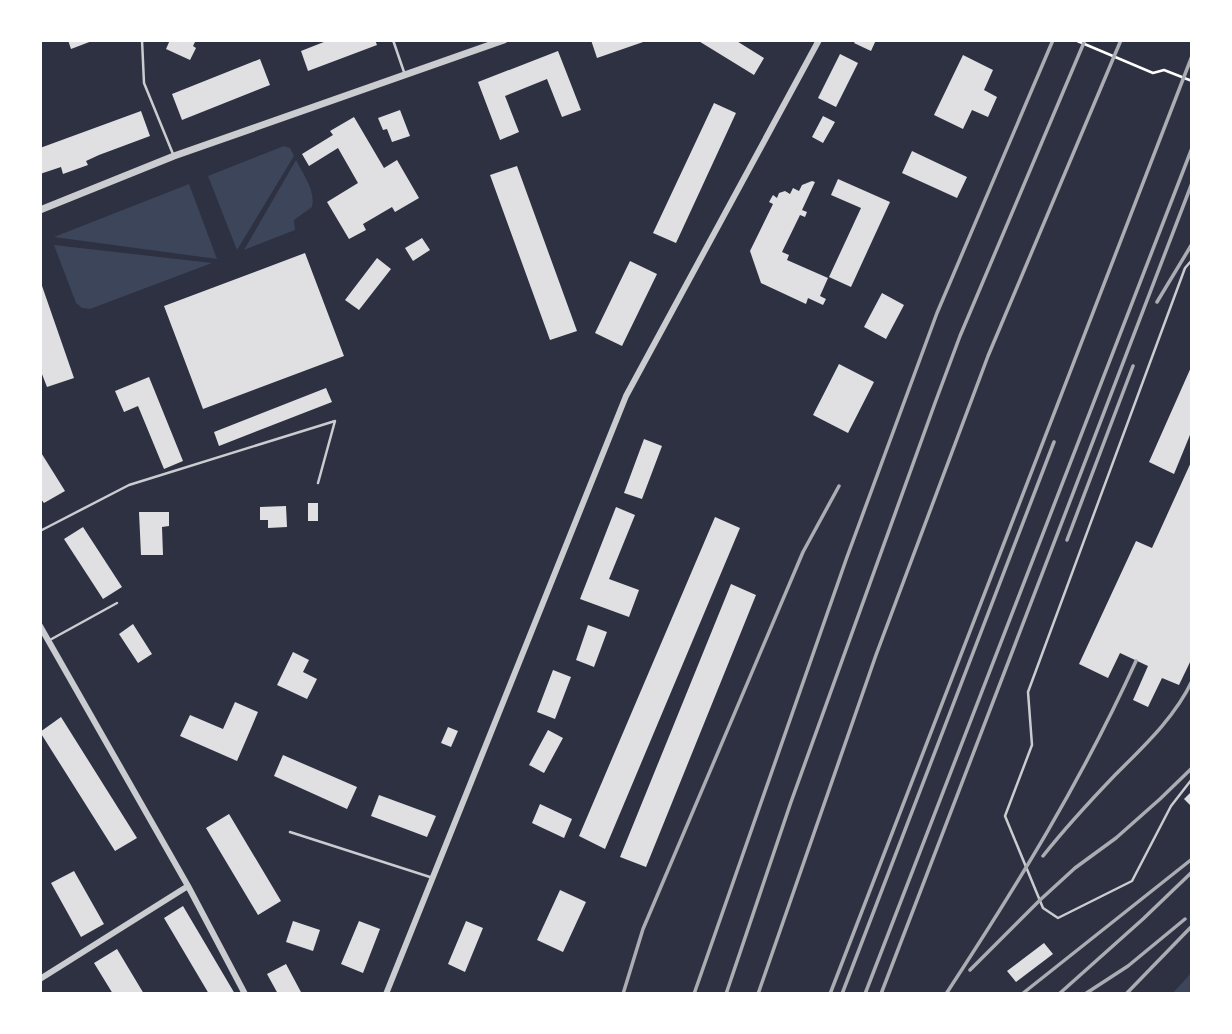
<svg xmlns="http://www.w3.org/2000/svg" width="1232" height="1034" viewBox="0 0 1232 1034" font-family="Inter,sans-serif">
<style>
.green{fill:#3c4559}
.building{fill:#e0e0e3}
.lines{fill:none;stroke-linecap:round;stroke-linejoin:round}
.path{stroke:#fff;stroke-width:2.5}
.service{stroke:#caccd0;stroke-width:2.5}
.minor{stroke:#caccd0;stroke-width:6}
.tertiary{stroke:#caccd0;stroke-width:7}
.rail{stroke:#abadb3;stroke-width:3.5}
</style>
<rect width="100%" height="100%" fill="#2d3142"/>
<!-- green -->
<path class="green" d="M284,146l6,2 4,8 -57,94 -29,-74z
M296,160c7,14 20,31 16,47l-18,13 1,10 -51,20z
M189,184l28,75 -163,-22z
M54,245l158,18 -122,46 -8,-1 -6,-5z
M1191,973l1,21h-20z"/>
<!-- building -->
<path class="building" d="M68,40h24v1l-21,8z
M170,40h26l-3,6 3,2 -6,12 -24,-11z
M329,40h46l2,5 -69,26 -7,-20z
M591,40h55v1l-49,17z
M697,40h38l29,18 -10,17z
M856,40h20l-5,11 -17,-8z
M558,51l23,59 -19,7 -15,-38 -42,17 14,36 -19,8 -22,-58z
M840,54l18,9 -22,44 -18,-9z
M963,55l30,15 -9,20 13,7 -9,20 -16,-7 -9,19 -29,-14z
M260,59l10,26 -88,35 -10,-26z
M714,103l22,10 -60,130 -23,-10z
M400,110l10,26 -18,6 -5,-13 -4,1 -5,-12z
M141,111l9,25 -51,19 -13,6 2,4 -25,9 -2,-7 -21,7v-26z
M823,116l12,6 -12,21 -11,-6z
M354,117l30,51 13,-8 22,38 -24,14 -3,-5 -29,17 3,6 -17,9 -22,-37 31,-19 -20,-35 -29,18 -7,-12 31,-19 -3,-4z
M912,151l55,26 -10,21 -55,-25z
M517,166l60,165 -27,9 -60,-165z
M838,179l52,23 -39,85 -22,-10 32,-69 -30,-13z
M812,181l3,1 -13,28 5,2 -2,5 -5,-2 -18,37 7,3 -2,5 41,18 -8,18 6,3 -3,6 -15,-7 -2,6 -45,-21 -11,-32 23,-47 -4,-2 4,-7 4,3 2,-5 6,-2 5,3 3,-6 6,3 3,-6z
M422,238l8,12 -17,11 -8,-13z
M305,253l39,103 -141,53 -39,-103z
M377,258l14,11 -32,41 -14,-10z
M630,261l27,13 -35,72 -27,-13z
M41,283l33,95 -27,9 -7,-18z
M882,293l22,12 -18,34 -22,-12z
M839,364l35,18 -26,51 -35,-18z
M1192,365v65l-18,44 -25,-12z
M149,377l34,84 -19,8 -26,-63 -14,6 -9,-21z
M326,388l6,14 -113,44 -5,-14z
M644,439l18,7 -20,53 -18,-6z
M40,451l25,40 -21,12 -4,-5z
M1192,460v198l-13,27 -17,-7 -14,29 -15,-7 15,-34 -28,-13 -12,25 -29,-14 57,-123 16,7z
M308,503h10v18h-10z
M286,506l1,21 -19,1v-8h-8v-13z
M616,507l19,8 -26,64 30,11 -10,27 -49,-18z
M139,512h30v14l-7,1 1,28h-22z
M715,517l25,11 -135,321 -26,-13z
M83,527l39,60 -19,12 -39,-60z
M731,584l25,11 -110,272 -26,-10z
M133,624l19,30 -14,9 -19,-29z
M588,625l19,7 -13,35 -18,-7z
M293,652l16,8 -6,12 14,7 -10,20 -30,-14z
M553,670l18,7 -16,42 -18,-7z
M235,702l23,10 -21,49 -57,-25 10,-21 33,14z
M61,717l76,121 -22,13 -75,-119z
M448,727l10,4 -7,16 -10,-4z
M548,730l15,8 -19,35 -15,-8z
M283,755l74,32 -10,22 -73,-33z
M1192,791v16l-8,-8z
M379,795l57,21 -9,21 -56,-21z
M540,804l32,15 -8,19 -32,-15z
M229,814l52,87 -23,14 -52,-87z
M74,871l30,53 -23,13 -30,-54z
M560,890l26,12 -23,50 -26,-12z
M183,906l52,88h-26l-45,-76z
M293,921l27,9 -7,21 -27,-9z
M359,921l21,8 -17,44 -22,-9z
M466,921l17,7 -18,44 -17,-8z
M1044,943l9,11 -37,28 -9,-11z
M117,949l27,45h-31l-19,-31z
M286,964l16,30h-24l-11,-20z"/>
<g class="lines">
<!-- path -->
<path class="path" d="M1075,40l78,33 11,-3 28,11"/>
<!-- service -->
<path class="service" d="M142,40l2,43 29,71
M393,40l11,32
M1192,260l-7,8 -157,424 4,53 -27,71 38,92 15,10 74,-37 39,-75 21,-27
M40,531l89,-46 206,-64 -17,62
M48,641l69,-38
M290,832l143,46"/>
<!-- minor -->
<path class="minor" d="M40,626l148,260 57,108
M40,979l148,-93
M386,994l240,-598 193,-356"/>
<!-- tertiary -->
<path class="tertiary" d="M40,210l134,-54 330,-116"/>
<!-- rail -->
<path class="rail" d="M1157,302l35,-58
M1067,540l66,-174
M1043,856c23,-29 48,-56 73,-82 28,-28 59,-57 76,-93
M970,970l70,-70 35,-32 41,-30 44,-39 32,-31
M623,994l20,-65 160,-377 36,-66
M694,994l153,-437 90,-244 116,-273
M726,994l65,-192 144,-399 25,-67 125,-296
M758,994l118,-339 112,-299 133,-316
M830,994l362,-938
M842,994l212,-552
M865,994l327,-846
M881,994l311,-811
M946,994c72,-110 136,-214 190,-333
M1022,994l170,-135
M1059,994l84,-75 49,-47
M1085,994l43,-28 57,-47
M1126,994l66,-68"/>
</g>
<!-- border -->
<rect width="1232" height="1034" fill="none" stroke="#ffffff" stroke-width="84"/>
</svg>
